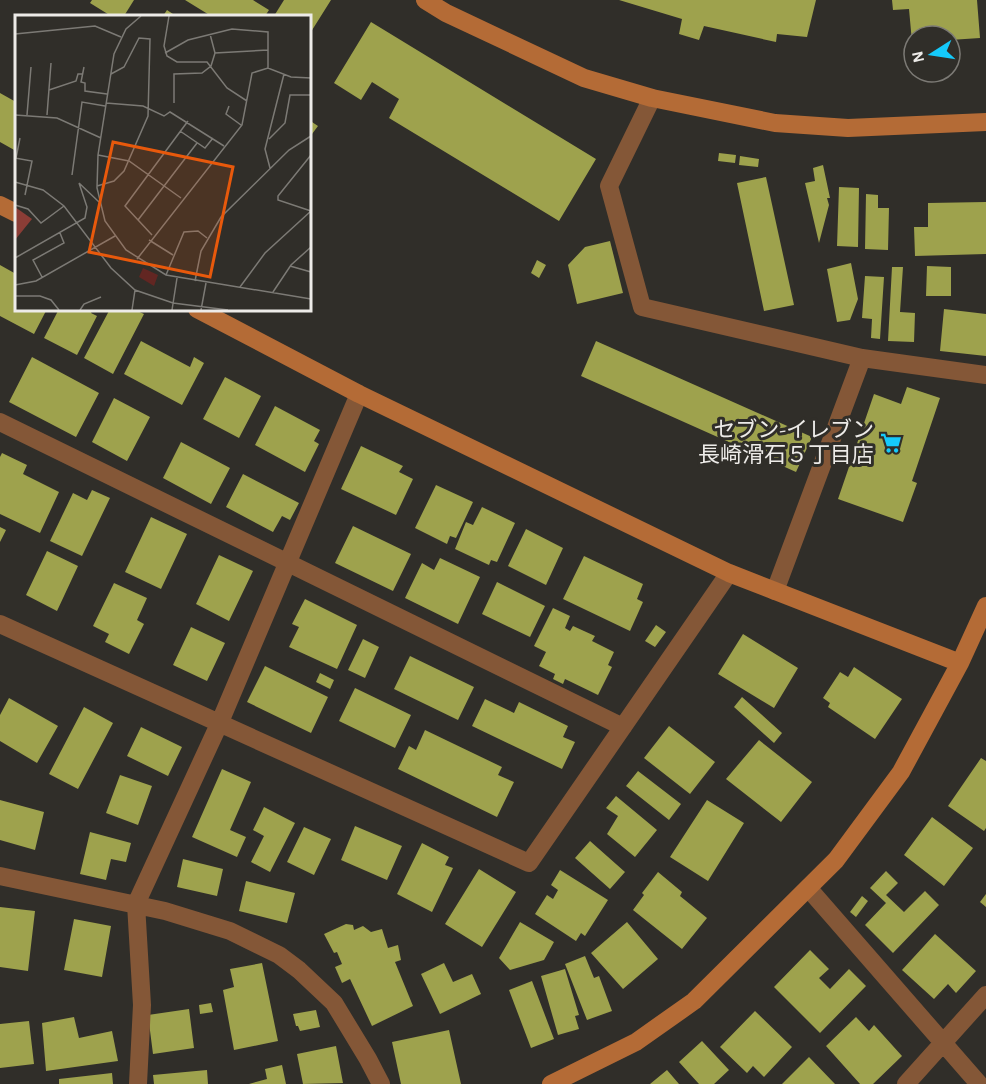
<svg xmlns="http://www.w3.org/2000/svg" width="986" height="1084" viewBox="0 0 986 1084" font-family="'Alegreya Sans','Noto Sans JP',sans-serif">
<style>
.building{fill:#9ea24d}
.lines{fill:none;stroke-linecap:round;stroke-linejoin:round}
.street{stroke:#845737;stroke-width:18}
.secondary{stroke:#b46b36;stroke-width:18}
.labels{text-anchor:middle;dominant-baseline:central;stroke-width:6;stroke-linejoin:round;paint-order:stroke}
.poi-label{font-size:22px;fill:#edebe8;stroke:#302e29;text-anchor:end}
.inset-road{fill:none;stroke:#7c7a75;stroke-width:1.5}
.view{fill:#e8590c;fill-opacity:0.15;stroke:#e8590c;stroke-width:3}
.inset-edge{fill:none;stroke:#edebe8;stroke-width:3}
</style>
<rect width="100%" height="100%" fill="#302e29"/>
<!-- building -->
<path class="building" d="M92,0h42l-10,16h-13l-21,-13z
M185,0h68l16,10 -4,6h-54z
M284,0h47l-22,35v-19h-35z
M619,0h197l-9,37 -30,-3 -1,8 -72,-16 -5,14 -20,-6 3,-15z
M892,0h85l3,38 -30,2v-4h-36v6h-2l-3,-33 -16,1z
M167,10l9,6h-13z
M371,22l225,137 -37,62 -170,-103 10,-19 -27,-17 -11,18 -27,-17z
M0,93l16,9v49l-16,-9z
M309,120l9,6 -9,12z
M719,153l17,2 -1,8 -17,-2z
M740,156l19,3 -1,8 -19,-2z
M823,165l7,33h-3l2,7 -10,38 -14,-60 10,-2 -2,-13z
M766,177l28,128 -30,6 -27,-128z
M839,187l20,1 -1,59 -21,-1z
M866,194l12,1v13h11l-1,42 -23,-1z
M986,202v52l-71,2 -1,-29h14v-24z
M610,241l13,52 -46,11 -9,-39 17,-18z
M537,260l9,5 -7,13 -8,-5z
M851,263l7,36 -8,21 -13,2 -10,-53z
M0,265l16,9v35h31l-13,25 -34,-18z
M927,266l24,1v29h-25z
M892,267h11l-3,45 15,1 -1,29 -26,-1z
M865,276l19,1 -4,62 -9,-1 1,-19 -10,-1z
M59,309h34l-2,4 6,3 -20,39 -33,-17z
M110,309h23l11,5 -31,60 -29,-16z
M944,309l42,5v42l-46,-5z
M141,341l49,26 4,-10 10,6 -22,42 -58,-31z
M596,341l216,96 -16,35 -215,-96z
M32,357l67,36 -23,44 -67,-35z
M225,377l36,19 -22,42 -36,-19z
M907,387l33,11 -28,83 5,2 -14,39 -65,-23 36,-105 27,10z
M114,398l36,19 -23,44 -35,-19z
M275,406l45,24 -6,11 5,3 -14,28 -50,-27z
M181,442l49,26 -19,36 -48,-26z
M361,446l42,20 -4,6 14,7 -17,36 -55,-26z
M2,453l25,12 -4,9 36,18 -19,41 -40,-19v-57z
M243,474l56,29 -9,17 -8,-4 -9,16 -47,-25z
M436,485l37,17 -17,36 -6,-2 -3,8 -32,-16z
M92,490l18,8 -28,58 -32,-15 23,-48 14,7z
M482,507l33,16 -18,39 -6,-2 -2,5 -34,-16 11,-27 7,3z
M151,517l36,17 -26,55 -36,-17z
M353,526l58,28 -18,37 -58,-28z
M0,527l6,3 -6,12z
M526,529l37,19 -17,37 -38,-19z
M47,551l31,15 -21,45 -31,-16z
M219,555l34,16 -24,50 -33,-17z
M584,556l59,28 -6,15 6,3 -13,29 -67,-32z
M440,558l40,19 -22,47 -53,-26 17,-35 12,7z
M497,582l48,24 -15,31 -48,-23z
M114,583l33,15 -10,22 7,4 -15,30 -24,-12 4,-8 -16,-8z
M305,599l52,26 -20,44 -48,-22 10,-20 -7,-3z
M553,608l17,8 -5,12 5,3 3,-5 22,10 -3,5 22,11 -6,13 4,2 -14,28 -33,-16 -2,5 -10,-5 2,-5 -16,-8 7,-14 -12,-6z
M656,625l10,7 -11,15 -10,-6z
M191,627l34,16 -18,38 -34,-16z
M743,634l55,34 -24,40 -56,-34z
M363,639l16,8 -14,31 -17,-8z
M410,656l64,31 -16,33 -64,-31z
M265,666l63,31 -17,36 -64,-31z
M854,667l48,32 -27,40 -47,-32 2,-4 -7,-5 17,-26 8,5z
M320,673l14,7 -4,9 -14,-7z
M355,688l56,27 -16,33 -56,-27z
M742,697l40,36 -8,10 -40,-36z
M9,698l49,28 -21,37 -37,-22v-26z
M485,699l29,14 5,-11 49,24 -5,11 12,5 -13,27 -90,-43z
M84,707l29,16 -35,66 -29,-15z
M669,726l46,36 -25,32 -46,-36z
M141,727l41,20 -14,29 -41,-20z
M425,730l77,37 -4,8 16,7 -17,35 -99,-48 11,-23 7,4z
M759,740l53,42 -31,40 -55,-43z
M981,758l5,3v67l-2,3 -36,-25z
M222,769l29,13 -21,48 16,7 -9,20 -45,-20z
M638,771l43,33 -12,16 -43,-34z
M120,775l32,11 -14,39 -32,-12z
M616,796l41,34 -22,27 -28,-23 11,-18 -12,-8z
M0,800l44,12 -9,38 -35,-10z
M707,800l37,23 -36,58 -38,-24z
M264,807l31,16 -25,49 -19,-10 13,-26 -11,-6z
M932,817l41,31 -29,38 -40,-31z
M355,826l47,20 -15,34 -46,-20z
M304,827l27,12 -17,36 -27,-13z
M90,832l41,11 -5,19 -15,-3 -5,21 -26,-6z
M590,841l35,31 -15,17 -35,-31z
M422,843l27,14 -4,8 8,3 -21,44 -35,-18z
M183,859l40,10 -6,27 -40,-9z
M479,869l37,23 -34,55 -37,-23z
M560,870l48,30 -23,36 -4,-3 -5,8 -41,-27 12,-19 6,4 5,-9 -7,-5z
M886,871l12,12 -12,12 18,17 21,-21 14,14 -46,48 -28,-28 21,-22 -16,-15z
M658,872l24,20 -2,4 27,22 -25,31 -49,-39 11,-15 -2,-2z
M246,881l49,12 -8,30 -48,-12z
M986,894v13l-6,-5z
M862,896l6,5 -12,16 -6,-5z
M0,907l35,4 -7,60 -28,-4z
M74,919l37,7 -9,51 -38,-7z
M520,922l34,20 -10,18 -34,10 -11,-12z
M627,922l31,37 -35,30 -32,-36z
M346,924l7,1 1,5 9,-4 8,6 11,-3 6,19 10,-3 3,15 -6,2 18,44 -41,20 -22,-47 -8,4 -7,-16 7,-3 -5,-12 -3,1 -10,-19z
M935,934l41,37 -20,22 -8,-9 -14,15 -32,-29z
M810,950l19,19 -10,9 11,11 19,-20 17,17 -46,47 -46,-46z
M585,956l9,22 5,-2 13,35 -25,9 -22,-56z
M262,963l16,78 -44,9 -11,-60 11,-3 -4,-18z
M444,963l9,19 19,-8 9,20 -41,20 -19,-40z
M565,969l14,46 -4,1 4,13 -21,6 -17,-59z
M532,981l22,58 -23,9 -22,-58z
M211,1003l2,9 -13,2 -1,-9z
M189,1009l5,39 -41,6 -5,-39z
M316,1010l4,17 -20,4 -2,-5h-2l-3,-12z
M755,1011l37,36 -28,30 -11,-11 -6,7 -27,-26z
M74,1017l5,21 33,-7 6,30 -72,10 -4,-48z
M856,1017l13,14 5,-6 28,31 -29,28h-13l-34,-38z
M29,1021l5,43 -34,4v-44z
M449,1030l12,54h-60l-9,-42z
M702,1041l27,29 -15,14h-15l-20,-22z
M336,1046l7,37 -40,1 -6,-30z
M809,1057l26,27h-53z
M282,1065l4,19h-37l18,-5 -2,-10z
M207,1070l1,14h-54l-1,-9z
M667,1070l12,14h-29z
M112,1073l1,11h-54v-5z"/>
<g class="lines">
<!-- street -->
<path class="street" d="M652,98l-43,88 33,121 220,51 124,17
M0,422l623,305
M775,591l87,-233
M0,624l529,239 200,-290
M0,876l165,35 65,20 49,24 20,15 35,33 34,56 13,25
M809,889l170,195
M138,1084l4,-79 -6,-101 84,-182 139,-328
M906,1084l80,-89"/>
<!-- secondary -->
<path class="secondary" d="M425,0l21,13 138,65 68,20 123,25 73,5 138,-6
M0,205l16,8
M197,309l162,85 370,179 231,90
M551,1084l85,-42 58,-41 142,-141 65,-88 59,-109 26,-57"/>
</g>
<!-- icons -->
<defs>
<symbol id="supermarket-bare" viewBox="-9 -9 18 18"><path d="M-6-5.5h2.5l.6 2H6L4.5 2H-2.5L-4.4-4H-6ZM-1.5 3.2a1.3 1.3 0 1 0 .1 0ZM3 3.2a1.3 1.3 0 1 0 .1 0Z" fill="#15cafb" stroke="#302e29" stroke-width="2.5" paint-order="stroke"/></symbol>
</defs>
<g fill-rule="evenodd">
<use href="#supermarket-bare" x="876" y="428" width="30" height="30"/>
</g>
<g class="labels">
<!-- poi labels -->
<g class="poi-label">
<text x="874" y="430">セブン-イレブン<tspan x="874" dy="25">長崎滑石５丁目店</tspan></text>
</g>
</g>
<!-- overview -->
<g transform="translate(15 15)">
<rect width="296" height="296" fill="#302e29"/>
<path d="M128,253l15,7 -4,11 -15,-9z" fill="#622622"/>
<path d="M0,192l17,12 -17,21z" fill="#8b3d36"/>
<path class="inset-road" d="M126,1l-15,13 -12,25 -16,101 -1,33 8,33 21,29 40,25 145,24M154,1l-5,30 3,10 10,6h30l20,26 20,13M0,19l80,-8 26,11M195,19l5,19M150,38l23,-13 44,-11 36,3v36M69,52l-3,15 4,1v8l22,3M34,75l27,-9 2,-7h4M91,88l37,3 21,10 6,-4 54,34M159,88v-29l28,-1 9,-7 4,-13 53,-3M214,91l-3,8 15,11M0,100l42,3 44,20M12,100l4,-48M32,100l4,-52M165,116l25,17 8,-10M254,124l16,-16 5,-28h21M83,140l31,6 52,37M296,140l-33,41v4l33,11M0,143l17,3 -7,34M1,143l4,-20M255,153l-5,-19 19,-75M57,160l10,-73 23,4M0,167l28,8 21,16 47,62 24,22 38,13 55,7M64,168l20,19M82,171l17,-5 10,-10 24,-55 2,-77 -11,-1 -15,29 -13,7M0,190l13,4 13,14 23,-17M123,205l59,-77M137,220l-27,-29 63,-85M134,225l24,15M0,243l70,-40 2,-11 -8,-24M122,244l105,-134 10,-52 16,-5 23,9 20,1M275,251l21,6M151,260l18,-43 14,-1 9,7M27,262l-9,-17 31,-17 -4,-10M180,266l6,-30 20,-34 68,-67 22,-14M0,270l21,-4 79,-45M225,272l25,-34 46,-42M258,277l18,-27 20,-18M0,281h25l11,4 8,10M65,295l4,-6 17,-7M117,295l3,-20M157,295l5,-32M186,295l5,-27"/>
<path class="view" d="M98,127l120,25 -23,110 -121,-25z"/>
<rect width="296" height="296" class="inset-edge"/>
</g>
<!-- north arrow -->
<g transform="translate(932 54) rotate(258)"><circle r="28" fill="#302e29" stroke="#7c7a75" stroke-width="1.5"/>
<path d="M0-4.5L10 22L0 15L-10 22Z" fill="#15cafb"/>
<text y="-9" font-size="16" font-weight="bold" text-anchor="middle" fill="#edebe8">N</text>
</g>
</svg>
